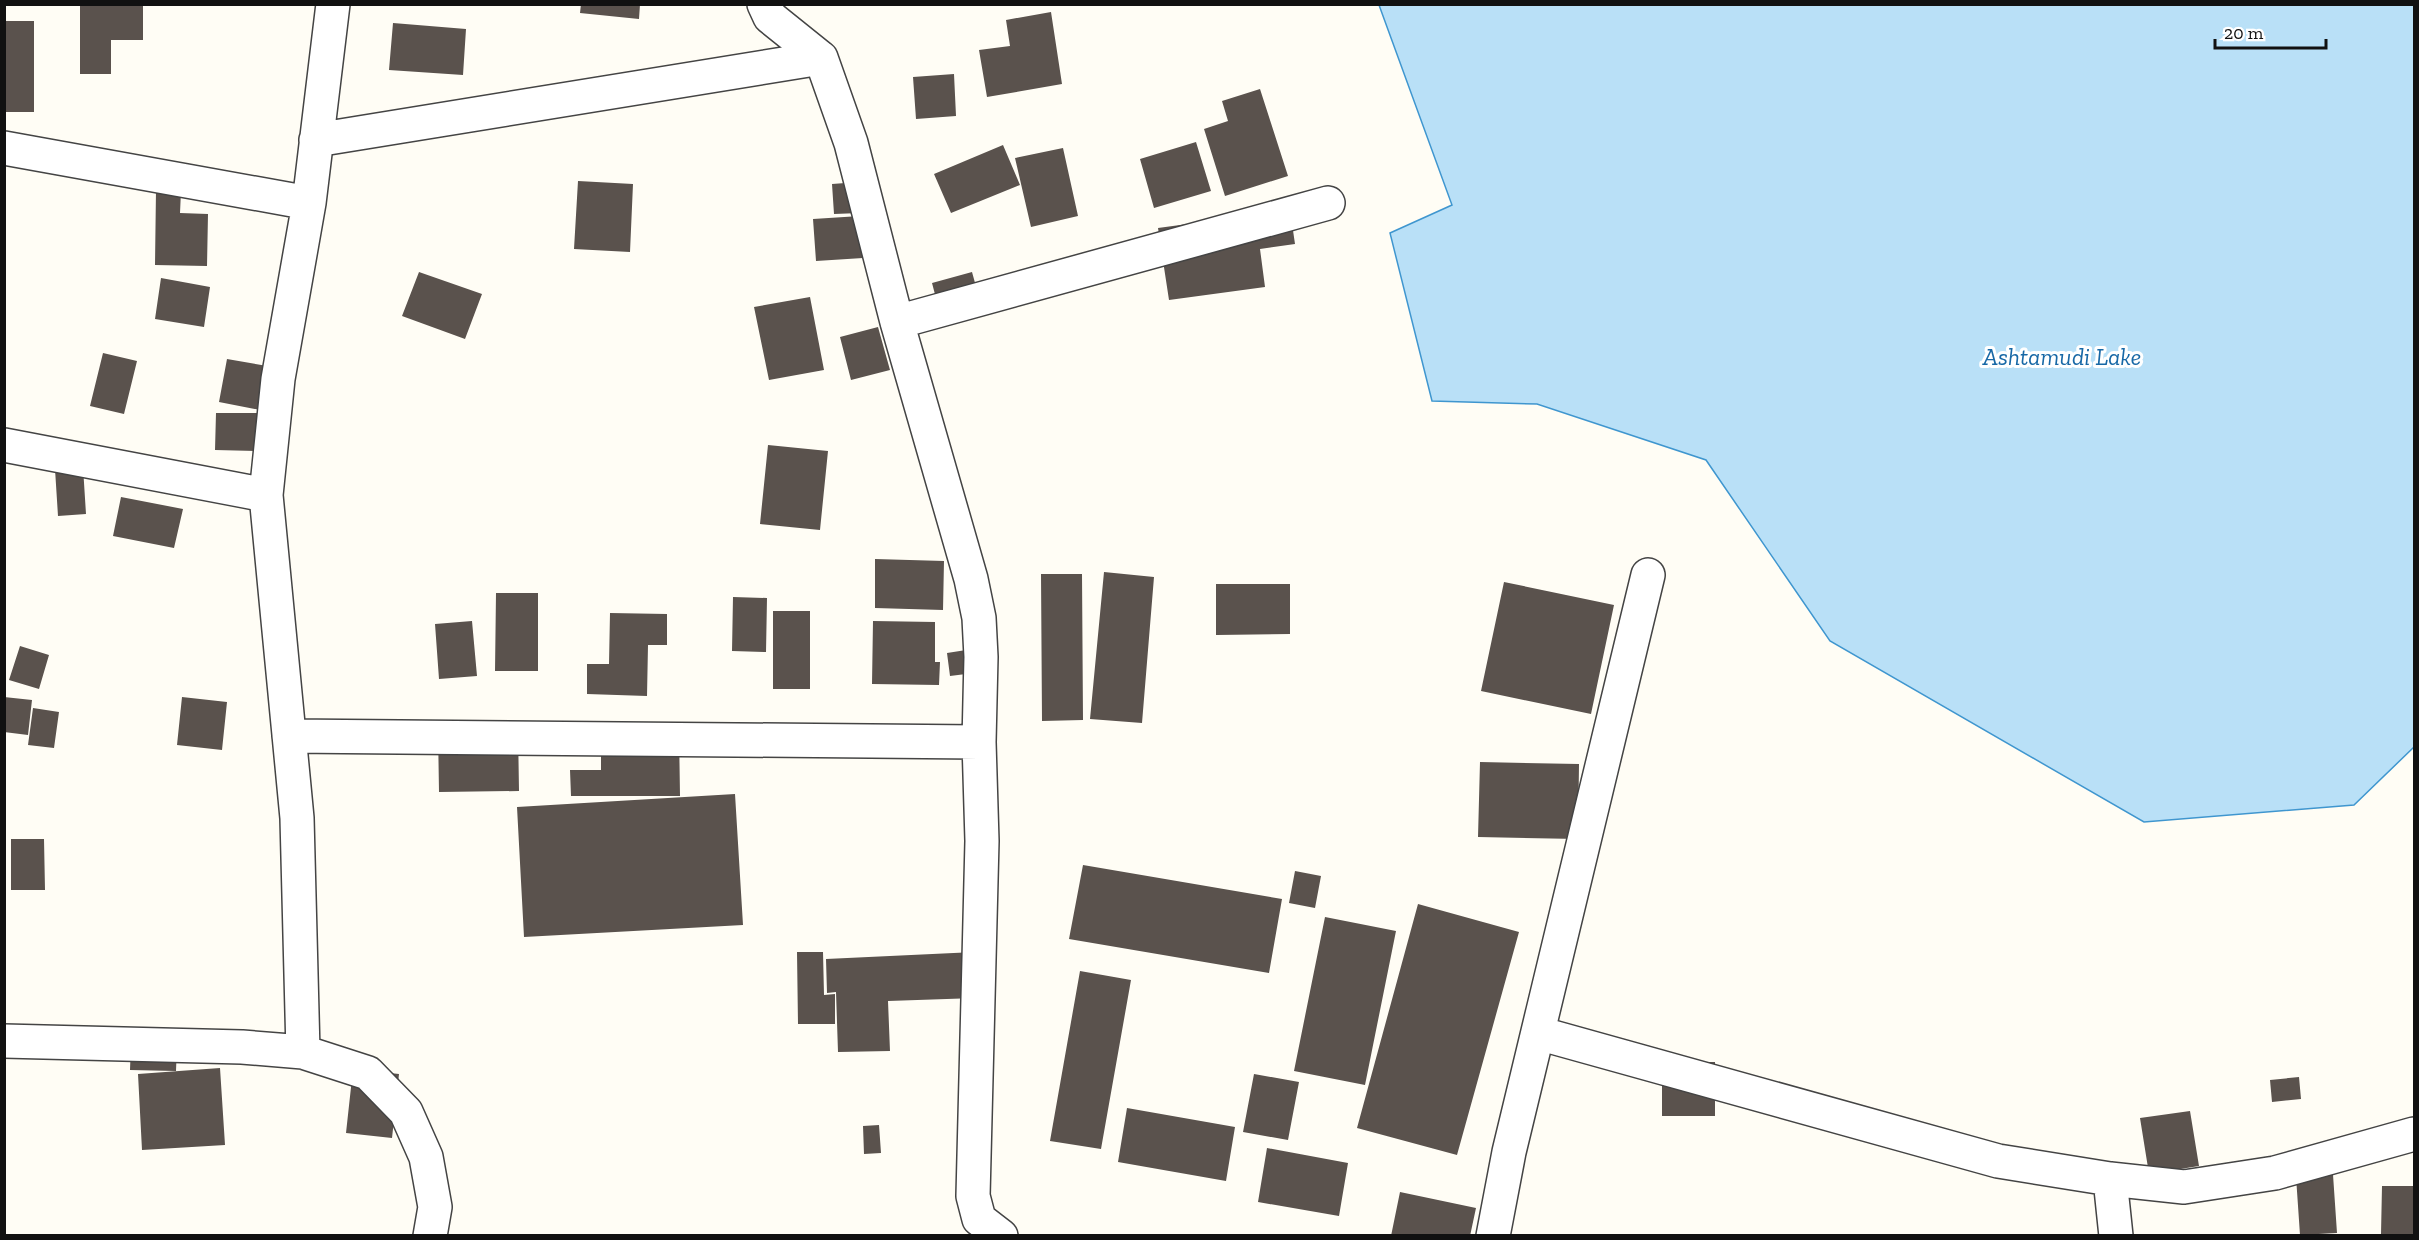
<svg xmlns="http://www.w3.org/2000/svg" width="2419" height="1240" viewBox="0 0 2419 1240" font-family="'Zilla Slab',serif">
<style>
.water{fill:#b9e0f7;stroke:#3f96cf;stroke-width:1.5}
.building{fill:#5a524d}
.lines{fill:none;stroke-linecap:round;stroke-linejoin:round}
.minor-casing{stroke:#444;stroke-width:36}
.minor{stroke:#fff;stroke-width:33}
.labels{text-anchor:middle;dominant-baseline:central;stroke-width:6;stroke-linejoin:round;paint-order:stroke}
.water-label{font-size:24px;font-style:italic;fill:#1768a6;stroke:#fff}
</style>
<rect width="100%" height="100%" fill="#fffdf5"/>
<!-- water -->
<path class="water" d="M1379,5h1035v742l-60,58 -210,17 -314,-181 -124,-181 -169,-56 -105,-3 -42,-168 62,-28z"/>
<!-- building -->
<path class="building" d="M80,4h63v36h-32v34h-31z
M581,4h59l-1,15 -59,-6z
M1051,12l11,72 -75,13 -8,-47 31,-4 -4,-26z
M4,21h30v91h-30z
M393,23l73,6 -3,46 -74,-5z
M954,74l2,42 -40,3 -3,-42z
M1260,89l28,87 -63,20 -21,-67 24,-8 -6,-20z
M1196,142l15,49 -57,17 -14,-49z
M1003,145l17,40 -69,28 -17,-39z
M1063,148l15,68 -47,11 -16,-69z
M578,181l55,3 -3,68 -56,-3z
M859,182l1,31 -26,1 -2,-30z
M156,190l25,1 -1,22 28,1 -1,52 -52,-1z
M1290,210l5,34 -35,5 5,38 -96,13 -11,-72z
M860,216l3,42 -47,3 -3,-42z
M419,272l63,22 -17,45 -63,-23z
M972,272l5,18 -40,12 -5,-19z
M161,278l49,9 -6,40 -49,-8z
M810,297l14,73 -55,10 -15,-73z
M878,327l12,43 -39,10 -11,-43z
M103,353l34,8 -13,53 -34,-8z
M227,359l46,8 -8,44 -46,-9z
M216,413h46l-1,38 -46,-1z
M768,445l60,6 -8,79 -60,-6z
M83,467l3,47 -28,2 -3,-47z
M121,497l62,12 -9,39 -61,-12z
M875,559l69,2 -1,49 -68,-2z
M1104,572l50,5 -12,146 -52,-4z
M1041,574h41l1,146 -41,1z
M1504,582l110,23 -23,109 -110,-23z
M1216,584h74v50l-74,1z
M496,593h42v78h-43z
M733,597l34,1 -1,54 -34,-1z
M773,611h37v78h-37z
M610,613l57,1v31h-19l-1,51 -60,-2v-30h22z
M472,621l5,55 -38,3 -4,-55z
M873,621l62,1v40h5l-1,23 -67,-1z
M20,646l29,9 -10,34 -30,-9z
M979,648l3,24 -32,4 -3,-23z
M4,697l28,3 -4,35 -24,-3z
M182,697l45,5 -5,48 -45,-5z
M33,708l26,4 -5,36 -26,-3z
M518,729l1,62 -80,1 -1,-62z
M679,730l1,66h-109l-1,-26h31v-39z
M1480,762l99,2 -1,75 -100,-2z
M735,794l8,131 -219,12 -7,-130z
M11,839h33l1,51h-34z
M1083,865l199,34 -13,74 -200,-34z
M1295,871l26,5 -6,32 -26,-5z
M1418,904l101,28 -62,223 -100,-27z
M1325,917l71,14 -31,154 -71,-14z
M797,952h26l1,43 11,-1v30h-37z
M975,952l1,46 -88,3 2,50 -52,1 -2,-60 -9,1 -1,-34z
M1080,971l51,9 -30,169 -51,-8z
M131,1042l46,1 -1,28 -46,-1z
M1662,1062h53v54h-53z
M220,1068l5,77 -83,5 -4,-76z
M353,1069l46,5 -7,64 -46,-5z
M1254,1074l45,8 -11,58 -45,-8z
M2299,1077l2,22 -29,3 -2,-22z
M1127,1108l108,19 -9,54 -108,-19z
M2190,1111l9,55 -50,8 -9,-56z
M879,1125l2,28 -17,1 -1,-28z
M1267,1148l81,15 -9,53 -81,-14z
M2332,1160l5,73 -37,2 -5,-73z
M2382,1186h32v48h-33z
M1400,1192l76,16 -6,28h-79z"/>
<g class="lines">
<defs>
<path id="minor" d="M333,4l-24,199 -31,176 -12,116 31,323 6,234 65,21 38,39 20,45 9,50 -5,29
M764,4l6,13 51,41 30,85 46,179 74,257 8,39 2,39 -2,85 3,99 -9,355 6,23 22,17
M316,140l505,-82
M4,148l305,55
M897,322l431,-119
M4,445l262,50
M289,736l690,6
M1538,1033l460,128 112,18 74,8 91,-14 139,-39
M4,1041l238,6 61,5
M2110,1179l6,57
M1493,1236l16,-84 139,-577"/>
</defs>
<!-- minor casing -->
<use href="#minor" class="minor-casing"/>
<!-- minor -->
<use href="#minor" class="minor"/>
</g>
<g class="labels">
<!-- water labels -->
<g class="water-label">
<text x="2062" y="356">Ashtamudi Lake</text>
</g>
</g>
<!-- border -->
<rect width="2419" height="1240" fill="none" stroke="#111111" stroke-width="12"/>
<!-- scale -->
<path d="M2215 39v9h111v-9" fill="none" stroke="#111111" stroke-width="3"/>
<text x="2224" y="39" font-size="18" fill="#111111" stroke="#ffffff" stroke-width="4.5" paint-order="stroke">20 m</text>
</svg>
